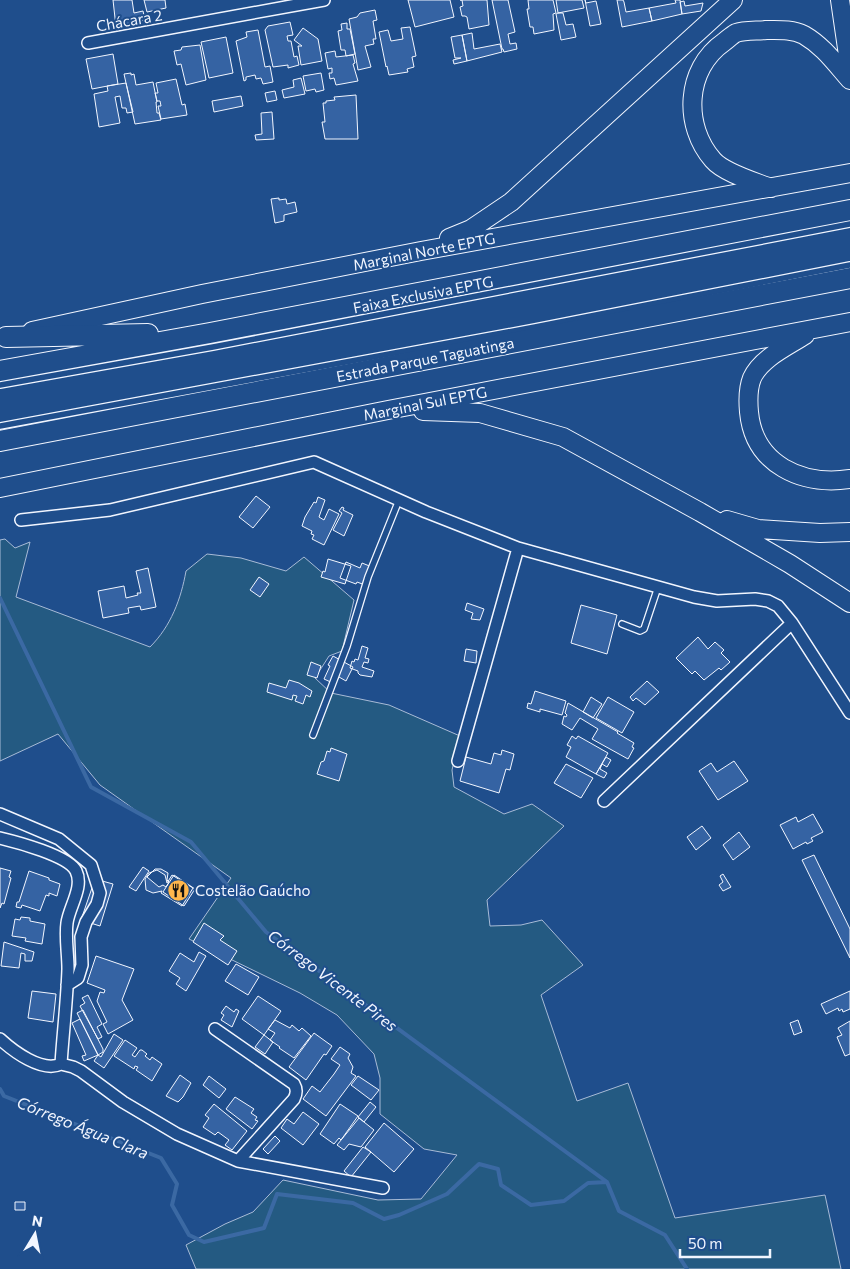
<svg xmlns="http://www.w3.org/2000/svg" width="850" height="1269" viewBox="0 0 850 1269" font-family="Commissioner,sans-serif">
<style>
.green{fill:#245a82;stroke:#a8bbd7}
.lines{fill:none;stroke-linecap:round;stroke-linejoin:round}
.stream{stroke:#3b69a3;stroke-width:4}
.building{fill:#3563a3;stroke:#f2f6ff;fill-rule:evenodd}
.service-casing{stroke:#f2f6ff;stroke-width:8}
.minor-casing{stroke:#f2f6ff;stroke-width:14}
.primary-casing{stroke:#f2f6ff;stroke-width:20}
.motorway-casing{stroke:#f2f6ff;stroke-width:22}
.service{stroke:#1f4e8c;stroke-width:5.5}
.minor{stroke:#1f4e8c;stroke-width:11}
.primary{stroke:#1f4e8c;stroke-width:18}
.motorway{stroke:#1f4e8c;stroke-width:20}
.labels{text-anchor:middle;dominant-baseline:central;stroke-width:4;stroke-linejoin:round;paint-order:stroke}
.street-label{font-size:15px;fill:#f2f6ff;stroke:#1f4e8c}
.poi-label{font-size:15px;fill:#f2f6ff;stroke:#1f4e8c;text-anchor:start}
.water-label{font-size:16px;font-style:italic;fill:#f2f6ff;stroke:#1f4e8c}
</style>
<rect width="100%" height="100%" fill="#1f4e8c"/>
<!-- green -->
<path class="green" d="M5,539l10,9 15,-6 -14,55 134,50c21,-21 31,-48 36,-76l21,-17 34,4 45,13 18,-14 50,43 -12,51 -13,5 -14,22 16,15 58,12 71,31 -8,34 2,17 50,27 28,-10 32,22 -77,74 3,26 31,-1 21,-5 41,45 -42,30 36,106 51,-18 47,135 150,-23 16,74h-645l-10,-24 39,-21 28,-12 30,-32 95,20 43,-1 36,-44 -33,-6 -44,-35v-36l-6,-24 -37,-39 -37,-22 -111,-54 42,-61 -131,-93 -42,-51 -58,27v-221z"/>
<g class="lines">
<!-- stream -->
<path class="stream" d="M0,598l91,189 100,55 75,90 341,250 12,29 46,24 22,34
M0,1089l4,7 157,62 16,26 -5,21 17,30 15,7 60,-14 13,-34 76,9 31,16 15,-4 48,-21 32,-30 19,5 3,16 30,20 33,-4 24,-18 19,-1"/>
</g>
<!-- building -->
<path class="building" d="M113,0h19l2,13 9,-2 2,9 -29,7z
M144,0h21l1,8 -19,4z
M408,0h42l4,17 -39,10z
M460,0h27l2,25 -20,4 -2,-12 -2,-1h-3l-2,-9 3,-1 -1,-6z
M492,0h16l7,32 -7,2 2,10 6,-1 1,6 -13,3 -1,-3h-1z
M528,0h25l3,13 -3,1 1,16 -20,4 -1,-7h-3l-3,-18h2z
M556,0h26l2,8 -26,5z
M585,0l1,3 10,-2 5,23 -11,2z
M617,0h6l1,2 2,10 23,-4 3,13 -30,6z
M675,0h5l2,14 -30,7 -3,-13 27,-5z
M684,1l1,5 18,-3 -2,8 -19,3 -2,-12z
M375,10l2,10 -4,1 3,18h-3l1,5 -9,2 6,21 -13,3 -9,-51 8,-2 3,-4z
M558,13h5l3,12 7,-1 3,13 -15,3 -5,-26z
M290,22l3,13 -6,1 1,5h3l3,16 3,-1 2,9 -11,3v-3l-15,2 -8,-37 3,-4z
M347,23v6h3l5,25 -9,2 -1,-6h-4l-3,-19 4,-1 -1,-6z
M410,27l6,29 -4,1 2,10 -7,2 1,3 -19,3 -2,-9 -1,1 -7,-35 9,-2 3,11 12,-2 -2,-11z
M303,28l15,11 4,22 -21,4 -3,-19h4l-8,-6z
M258,30l7,37 5,-1 3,16 -10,2 -2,-6 -5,1 -1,-4 -9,2v3l-2,1 -8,-40 11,-4 -1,-5z
M472,33l2,16 26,-5 2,8 -35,9 -5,-26z
M462,35l5,26 -13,3 -1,-4 8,-2h-6l-4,-21z
M226,37l7,36 -24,5 -8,-36z
M200,45l6,35 -20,5 -5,-21 -4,1 -3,-14 7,-1 1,-3z
M335,51l1,6 17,-2 2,8 -2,1 5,17 -22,4 -2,-7 -4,1 -1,-6h3v-5l-4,1 -3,-16z
M113,54l5,30 -26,5 -6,-30z
M131,73v2l3,-1 2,11 17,-3 4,20h-1l1,11h2l2,7 -26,4 -11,-50z
M321,73l3,17 -8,2 -1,-3 -9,2 -3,-15z
M301,78l4,16 -21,4 -2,-8 12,-3 -1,-7z
M176,79l6,26 3,-1 2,11 -26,4 -3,-13h3l-1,-5h-3l-2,-8h3l-2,-10z
M126,83l7,29 -6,1 -1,-5h-4l-2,-12 -5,1 5,26 -21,4 -5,-33 14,-3 -1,-5z
M275,91l2,9 -10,2 -2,-9z
M356,95l2,44h-33l-3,-17h3l-2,-19h3v-2l9,-1 -1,-3z
M241,96l2,10 -29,6 -2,-11z
M272,112l2,27 -18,1 -1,-5 7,-1 -1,-21z
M279,198v2l7,-1 1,5 8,-2 2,10 -13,3v6l-9,2 -4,-24z
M256,496l14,11 -17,21 -14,-11z
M318,497l7,3 -6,17 5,3 5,-11 10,5 -15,31 -12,-6 2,-4 -3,-1 1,-3 -10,-5 3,-9 9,-15 2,1z
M342,507l2,1 -1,2 10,5 -9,21 -11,-6 9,-17 -3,-2z
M328,559l23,7 -6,18 -24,-7 2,-6 2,1z
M346,562l14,6 2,-5 10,4 -7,18 -8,-3 -1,2 -16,-6z
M148,568l8,39 -15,3 -1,-4 -12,2 1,5 -26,5 -5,-27 26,-5 2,12 12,-3 -1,-2h4l-5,-22z
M259,577l10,7 -9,13 -10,-7z
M467,603l17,6 -4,11 -9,-1 2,-6 -8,-3z
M581,605l36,10 -10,39 -36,-11z
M698,637l10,12 7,-7 9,8 -3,3 9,9 -9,8 -2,-2 -15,12 -9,-9 -3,3 -16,-16z
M362,646l6,2 -3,10 4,1 -1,4 -4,-1 -2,5 12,4 -2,6 -12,-2 -2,-2v-2l-8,-3 2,-7 2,1 1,-3 3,1z
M466,649l11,2 -1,12 -12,-2z
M333,656l20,11 -7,14 -7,-4 -4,7 -11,-5 6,-13 -2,-1z
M311,662l10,4 -4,12 -10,-3z
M289,680l10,3 13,8 -2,6 -4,-2 -3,9 -8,-3 2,-5 -4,-1 -1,5 -25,-8 2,-9 17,5z
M647,681l12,11 -14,13 -9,-7 -3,3 -3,-4z
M535,691l31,10 -4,14 -22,-6v3l-13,-4 1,-5 3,1z
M591,697l11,7 -9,14 -10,-6z
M608,697l26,15 -12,21 -26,-15z
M568,703l50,29 -1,1 17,10 -2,4 2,1 -6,11 -36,-20 6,-10 -18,-11 -8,12 -10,-6 2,-8 2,1 1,-2 -2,-2z
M572,736l4,3 2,-3 30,17 -12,21 -30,-17 5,-10 -4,-2z
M331,748l16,6 -8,27 -22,-7 4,-12 3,-1 3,-10 3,1z
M502,750l12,4 -4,16 -4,-1 -7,24 -39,-12 6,-24 25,7 3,-11 7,2z
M606,757l5,3 -4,7 -5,-3 -2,5 7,4 -3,5 -8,-4z
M734,761l14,20 -30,19 -19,-29 12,-8 6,9z
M566,764l27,14 -12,20 -27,-15z
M813,814l10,18 -12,6 2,3 -6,3 -1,-2 -13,7 -13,-24 16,-8 2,5z
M702,826l9,12 -15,12 -9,-13z
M739,832l11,15 -17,13 -10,-15z
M814,855l36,74v29l-48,-98z
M143,867l6,4 -13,20 -7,-4z
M0,868l11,3 -2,6 2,1 -7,26 -2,-1 -2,5z
M155,869h6l7,4 -1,7 2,2 -3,5 -3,-2 -4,2 -12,-10z
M157,870l8,5 2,8 5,-8 21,13 -11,18 -21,-13 1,-2 -9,2 -7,-3 -1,-11 4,-6zM178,886l7,4 -4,7 -8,-4z
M29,871l20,7v2l11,4 -3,12 -8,-3v3l-3,-1 -6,16 -18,-6 -1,3 -5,-1 1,-5h2z
M723,874l8,13 -8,4 -4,-6 4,-3 -3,-6z
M174,875l21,14 -11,17 -21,-14z
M95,879l18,5 -13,42 -19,-6z
M21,917l9,1v3l15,3 -3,20 -17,-3 1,-3 -14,-2 3,-17 5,1z
M204,923l20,13 -4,4 17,11 -9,14 -35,-23z
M4,942l30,10 -2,9h-7v-7l-4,-1 -2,15 -18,-2z
M199,952l7,4 -20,35 -10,-7 4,-6 -11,-7 11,-18 14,9z
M96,956l38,13 -12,31 11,20 -25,14 -5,-10 4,-2 -10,-21 3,-9 4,1 1,-3 -18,-7z
M236,964l23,13 -11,18 -23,-14z
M32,991l24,3 -3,28 -25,-4z
M850,991v18l-7,3 -1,-3 -3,2 -1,-3 -12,6 -5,-10z
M88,995l14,29 -5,3 5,10 -4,2 -18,-33 5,-3 -3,-5z
M258,996l23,15 -17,24 -22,-16z
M226,1006l8,6 2,-3 3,2 -7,16 -11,-7 3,-5 -3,-2z
M83,1010l20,39v3l-5,3 -21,-42z
M80,1019l18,36 -14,6 -2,-5 4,-1 -14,-32z
M275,1020l15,8 2,-3 7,6 3,-3 9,8 -17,22 -15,-10 1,-1 -10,-7 5,-7 -7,-4z
M798,1020l4,12 -8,3 -4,-12z
M850,1021v33l-5,2 -8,-19 5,-2 -4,-7z
M314,1033l18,13 -6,9 -2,-1 -18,26 -17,-13z
M114,1034l9,6 -19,28 -10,-7 4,-6 3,2z
M264,1035l9,7 -8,12 -10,-7z
M125,1040l12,8 -5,7 3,2 5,-7h2l5,4 -2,2 5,4 2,-3 10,7 -10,17 -16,-11 2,-3 -3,-1 -1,3 -20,-13z
M340,1047l10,7 -2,4 5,9 -2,6 5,3 -30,40 -23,-17 9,-13 8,6 14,-18 6,-9 -9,-6z
M180,1075l11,8 -8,14 -5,5 -12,-6z
M209,1076l17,13 -7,9 -16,-13z
M358,1076l21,14 -8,10 -20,-15z
M235,1097l19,12 -3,4 6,4 -2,3 3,1 -6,8 -26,-20z
M370,1102l6,5 -12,15 -6,-5z
M214,1104l33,27 -15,19 -7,-5 4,-5 -11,-8 -3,3 -12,-8 6,-9 -4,-3z
M340,1104l18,12 -17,24 -2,-2 -5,6 -14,-10z
M303,1112l16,12 -16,21 -22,-17 6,-9 7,5z
M359,1118l15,12 -13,17 -12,-3 -5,6 -7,-5z
M384,1123l30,26 -20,23 -29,-25z
M275,1136l5,5 -12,13 -5,-5z
M363,1147l8,5 -20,25 -7,-6z
M15,1202h10v8h-10z"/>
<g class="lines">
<defs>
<path id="service" d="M0,385l213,-38 637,-123
M0,426l535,-99 315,-62
M622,624l18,7 4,-2 14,-42
M313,735l34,-89 21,-69 31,-77"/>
<path id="minor" d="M88,43l236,-43
M21,520l89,-10 204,-48 112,50 92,36 176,49 23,4 38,-2 13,2 10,5 14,17
M458,761l60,-213
M604,801l188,-178 58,90
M0,814l59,25 32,26 9,28 -3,11 -11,18 -5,15 1,28 -4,13 -11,7
M0,838c17,4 69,18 76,33 8,16 -7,36 -9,52 -2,14 1,31 1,46 -1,31 -5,64 -7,95 -19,9 -48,-13 -61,-25
M215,1029l79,55c3,5 3,9 0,15l-56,62
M61,1064l12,3 8,4 42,31 54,32 61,27 145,27"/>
<path id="primary" d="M840,0l10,69
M771,188c-15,-6 -47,-15 -58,-28 -30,-34 -28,-91 11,-118 4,-3 8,-7 12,-9 8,-3 22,-2 30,-3 13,0 26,-1 38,5 19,11 31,28 46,45
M449,238l22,-9 40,-27 222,-202
M32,331l170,-37 219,-43 429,-78
M805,335c-17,11 -44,23 -53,43 -4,10 -4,23 -3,34 5,53 53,74 101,67
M423,411l57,2 83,24 137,75 90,52 60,39
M0,488l388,-78 462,-88
M727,520l31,9 62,4 30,-1"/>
<path id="motorway" d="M6,337l142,-3
M0,371l210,-38 640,-123
M0,441l850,-163"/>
</defs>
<!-- service casing -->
<use href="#service" class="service-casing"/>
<!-- minor casing -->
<use href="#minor" class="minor-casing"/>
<!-- primary casing -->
<use href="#primary" class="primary-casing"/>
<!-- motorway casing -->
<use href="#motorway" class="motorway-casing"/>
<!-- service -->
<use href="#service" class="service"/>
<!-- minor -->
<use href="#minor" class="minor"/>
<!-- primary -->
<use href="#primary" class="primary"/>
<!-- motorway -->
<use href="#motorway" class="motorway"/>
</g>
<!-- icons -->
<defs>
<symbol id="restaurant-disc" viewBox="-11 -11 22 22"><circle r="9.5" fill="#ffb74d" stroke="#1f4e8c"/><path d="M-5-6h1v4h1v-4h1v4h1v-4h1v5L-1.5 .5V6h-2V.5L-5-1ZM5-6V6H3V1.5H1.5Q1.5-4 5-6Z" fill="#111"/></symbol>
</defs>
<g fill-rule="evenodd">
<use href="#restaurant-disc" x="166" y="878" width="25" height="25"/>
</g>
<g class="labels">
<!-- street labels -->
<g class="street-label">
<text transform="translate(129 20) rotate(-10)">Chácara 2</text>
<text transform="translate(424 251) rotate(-11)">Marginal Norte EPTG</text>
<text transform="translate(423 294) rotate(-11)">Faixa Exclusiva EPTG</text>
<text transform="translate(425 359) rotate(-11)">Estrada Parque Taguatinga</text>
<text transform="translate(425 403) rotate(-11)">Marginal Sul EPTG</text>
</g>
<!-- poi labels -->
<g class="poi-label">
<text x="195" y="890">Costelão Gaúcho</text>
</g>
<!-- water labels -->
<g class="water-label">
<text transform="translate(333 980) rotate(37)">Córrego Vicente Pires</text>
<text transform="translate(83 1127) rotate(22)">Córrego Água Clara</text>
</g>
</g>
<!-- north arrow -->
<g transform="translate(35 1234) rotate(10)" stroke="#1f4e8c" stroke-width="4" paint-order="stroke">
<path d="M0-4L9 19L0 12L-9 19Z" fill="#f2f6ff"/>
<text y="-8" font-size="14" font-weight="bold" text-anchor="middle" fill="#f2f6ff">N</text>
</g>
<!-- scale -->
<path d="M680 1249v8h90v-8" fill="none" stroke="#f2f6ff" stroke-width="2.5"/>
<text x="688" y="1249" font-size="15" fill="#f2f6ff" stroke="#1f4e8c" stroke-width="4" paint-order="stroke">50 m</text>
</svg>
